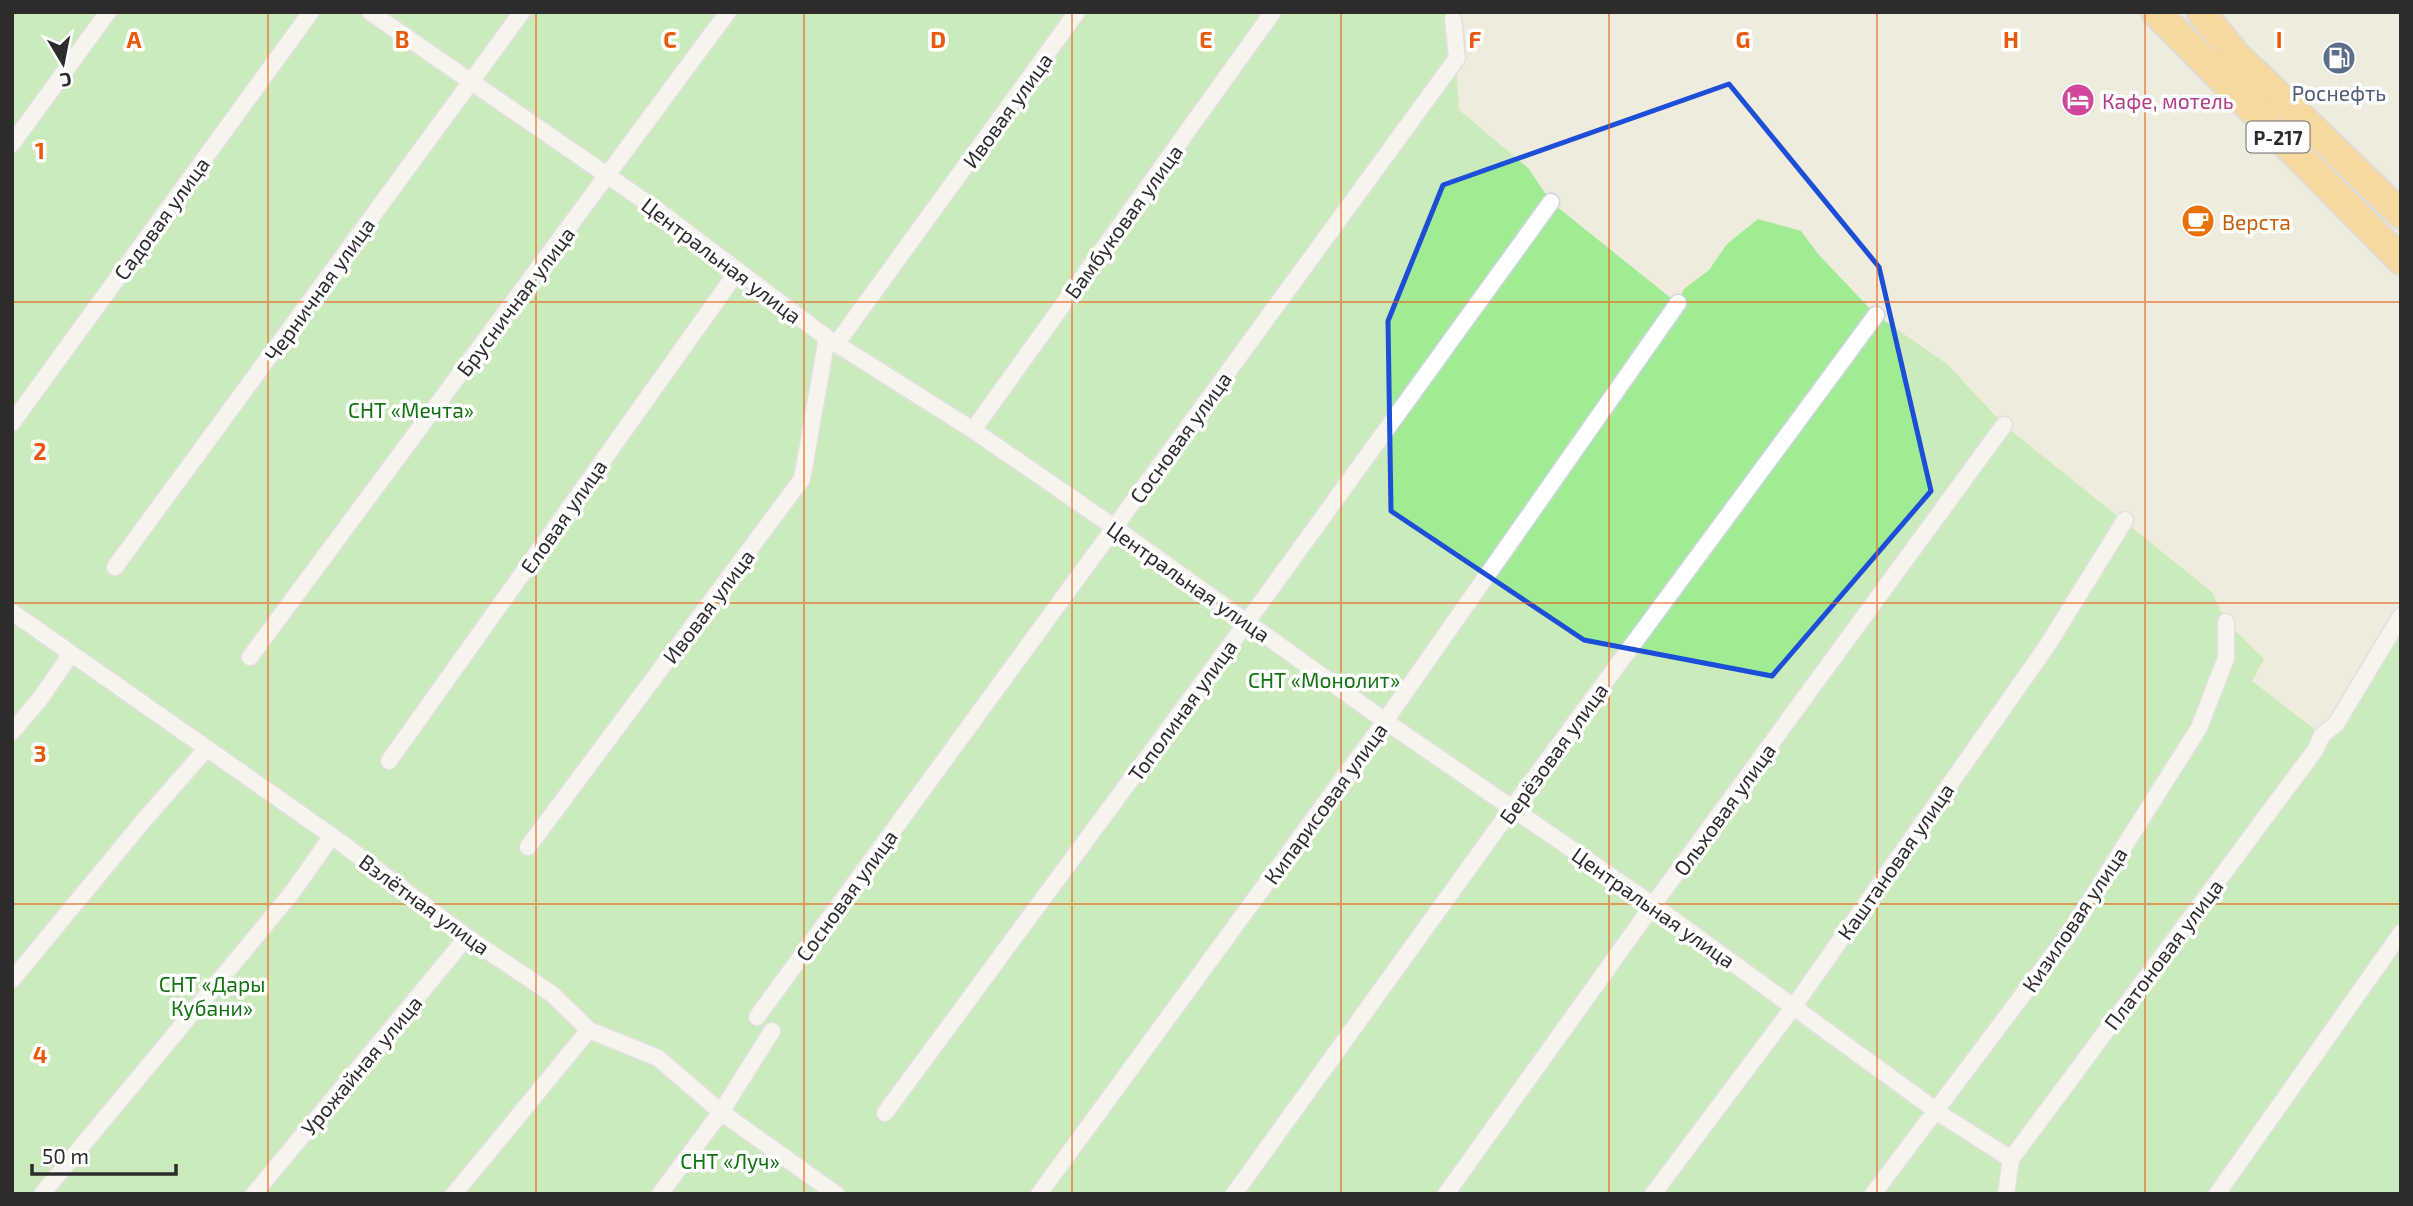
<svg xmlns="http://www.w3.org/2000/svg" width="2413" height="1206" viewBox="0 0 2413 1206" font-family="'Exo 2',sans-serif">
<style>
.green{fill:#a0eb94}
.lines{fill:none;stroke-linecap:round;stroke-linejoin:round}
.street-casing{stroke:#d2d2e6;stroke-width:19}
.highway-casing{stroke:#ccc;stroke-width:32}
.street{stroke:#fff;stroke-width:16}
.highway{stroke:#ffc258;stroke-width:28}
.marked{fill:none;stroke:#1d4ed8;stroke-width:5;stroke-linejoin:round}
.grid{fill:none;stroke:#e8590c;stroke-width:2;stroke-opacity:0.55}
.labels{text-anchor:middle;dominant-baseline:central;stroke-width:7;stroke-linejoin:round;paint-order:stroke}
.shield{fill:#fff;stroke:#6b6b6b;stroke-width:2}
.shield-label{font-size:19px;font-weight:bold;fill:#2c2c2c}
.service-label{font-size:21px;fill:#4e5e75;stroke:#fff}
.hotel-label{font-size:21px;fill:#b23c85;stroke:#fff;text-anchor:start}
.street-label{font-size:21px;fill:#2c2c2c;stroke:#fff}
.food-label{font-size:21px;fill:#c56008;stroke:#fff;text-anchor:start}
.park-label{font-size:21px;fill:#137312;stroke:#fff}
.grid-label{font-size:23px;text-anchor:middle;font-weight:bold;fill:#e8590c;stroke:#fff;stroke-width:7;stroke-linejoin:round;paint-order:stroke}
</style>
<rect width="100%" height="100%" fill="#efebdd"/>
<!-- green -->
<path class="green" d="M12,12h1433l8,7 6,91 69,58 23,34 126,101 7,-14 25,-19 18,-26 31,-25 43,12 18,24 57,60 71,49 57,61 208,167 14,30 38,37 -12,22 70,54 79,-119v578h-2389z"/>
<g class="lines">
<defs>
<path id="street" d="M370,12l286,197 171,129 146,92 141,97 271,194 268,184 292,212 66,42 -5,35
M12,144l96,-132
M837,343l240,-331
M12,423l299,-411
M973,430l300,-418
M115,567l407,-555
M12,612l320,224 135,101 85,57 37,36 69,28 63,54 115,82
M250,657l478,-645
M12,732l28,-33 31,-45
M389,761l348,-489
M528,847l274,-368 25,-141
M12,980l133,-161 62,-71
M757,1017l700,-959 -4,-39
M885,1113l362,-491 304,-420
M2011,1159l305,-410 6,-14 14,-11 65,-108
M42,1194l249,-300 41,-58
M254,1194l213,-257
M454,1194l135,-164
M660,1194l61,-82 51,-81
M1039,1194l346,-473 293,-418
M1234,1194l278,-386 364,-493
M1446,1194l207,-289 351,-480
M1653,1194l141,-188 253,-360 78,-126
M1873,1194l197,-262 129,-204 27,-70v-36
M2217,1194l184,-261"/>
<path id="highway" d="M2156,12l245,248
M2201,12l35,43 165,159"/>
</defs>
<!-- street casing -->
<use href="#street" class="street-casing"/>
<!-- highway casing -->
<use href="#highway" class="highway-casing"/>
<!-- street -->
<use href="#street" class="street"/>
<!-- highway -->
<use href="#highway" class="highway"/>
</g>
<!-- marked area -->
<path d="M0 0H2413V1206H0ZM1729,84l150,183 52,224 -159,185 -188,-36 -193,-129 -3,-190 55,-136z" fill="#efebdd" fill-opacity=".55" fill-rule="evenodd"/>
<path class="marked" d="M1729,84l150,183 52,224 -159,185 -188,-36 -193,-129 -3,-190 55,-136z"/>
<!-- grid -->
<path class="grid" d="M268,12v1182M536,12v1182M804,12v1182M1072,12v1182M1341,12v1182M1609,12v1182M1877,12v1182M2145,12v1182M12,302h2389M12,603h2389M12,904h2389"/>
<!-- icons -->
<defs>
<symbol id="fuel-disc" viewBox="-11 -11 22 22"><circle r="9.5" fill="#5c6f8a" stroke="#fff"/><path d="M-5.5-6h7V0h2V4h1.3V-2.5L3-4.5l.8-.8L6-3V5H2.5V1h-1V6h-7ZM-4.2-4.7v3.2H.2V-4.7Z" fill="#fff"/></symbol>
<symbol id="hotel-disc" viewBox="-11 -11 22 22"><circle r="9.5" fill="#d1479c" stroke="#fff"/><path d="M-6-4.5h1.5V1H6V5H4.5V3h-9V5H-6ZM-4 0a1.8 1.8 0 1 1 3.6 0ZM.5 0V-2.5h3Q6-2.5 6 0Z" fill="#fff"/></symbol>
<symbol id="cafe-disc" viewBox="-11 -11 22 22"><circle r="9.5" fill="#e8710a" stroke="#fff"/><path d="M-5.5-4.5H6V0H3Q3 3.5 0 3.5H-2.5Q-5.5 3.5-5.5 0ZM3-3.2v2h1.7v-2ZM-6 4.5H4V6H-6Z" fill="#fff"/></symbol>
</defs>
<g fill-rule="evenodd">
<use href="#fuel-disc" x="2320" y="39" width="38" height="38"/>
<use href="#hotel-disc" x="2059" y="81" width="38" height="38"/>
<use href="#cafe-disc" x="2179" y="202" width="38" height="38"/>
</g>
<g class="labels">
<!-- shield labels -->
<rect class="shield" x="2246.5" y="121.5" width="63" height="31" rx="5"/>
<g class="shield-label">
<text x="2278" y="137">Р-217</text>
</g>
<!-- service labels -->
<g class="service-label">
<text x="2339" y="92">Роснефть</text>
</g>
<!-- hotel labels -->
<g class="hotel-label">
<text x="2102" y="100">Кафе, мотель</text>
</g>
<!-- street labels -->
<g class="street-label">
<text transform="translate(1007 110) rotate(-54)">Ивовая улица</text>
<text transform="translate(161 218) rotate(-54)">Садовая улица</text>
<text transform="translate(1123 221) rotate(-54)">Бамбуковая улица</text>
<text transform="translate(722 260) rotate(37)">Центральная улица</text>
<text transform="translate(319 289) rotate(-54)">Черничная улица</text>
<text transform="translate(515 301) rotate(-53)">Брусничная улица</text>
<text transform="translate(1180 437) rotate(-54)">Сосновая улица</text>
<text transform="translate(563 516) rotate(-55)">Еловая улица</text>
<text transform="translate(1189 581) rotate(35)">Центральная улица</text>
<text transform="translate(708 606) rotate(-53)">Ивовая улица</text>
<text transform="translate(1182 710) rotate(-54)">Тополиная улица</text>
<text transform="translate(1553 753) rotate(-54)">Берёзовая улица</text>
<text transform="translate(1325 803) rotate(-54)">Кипарисовая улица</text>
<text transform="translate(1724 809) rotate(-54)">Ольховая улица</text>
<text transform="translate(1895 861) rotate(-55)">Каштановая улица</text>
<text transform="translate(846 895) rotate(-54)">Сосновая улица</text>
<text transform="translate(425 904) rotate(36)">Взлётная улица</text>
<text transform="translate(1654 907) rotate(35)">Центральная улица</text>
<text transform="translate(2074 919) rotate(-56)">Кизиловая улица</text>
<text transform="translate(2163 954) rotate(-53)">Платоновая улица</text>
<text transform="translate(361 1065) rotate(-50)">Урожайная улица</text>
</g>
<!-- food labels -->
<g class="food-label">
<text x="2222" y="221">Верста</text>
</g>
<!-- park labels -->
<g class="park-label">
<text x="411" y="409">СНТ «Мечта»</text>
<text x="1324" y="679">СНТ «Монолит»</text>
<text x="212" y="983">СНТ «Дары<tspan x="212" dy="24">Кубани»</tspan></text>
<text x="730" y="1160">СНТ «Луч»</text>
</g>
</g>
<g class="grid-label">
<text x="134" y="48">A</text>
<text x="402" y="48">B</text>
<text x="670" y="48">C</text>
<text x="938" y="48">D</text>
<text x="1206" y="48">E</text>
<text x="1475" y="48">F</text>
<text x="1743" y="48">G</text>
<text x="2011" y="48">H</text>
<text x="2279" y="48">I</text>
<text x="40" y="159">1</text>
<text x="40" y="460">2</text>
<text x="40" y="762">3</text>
<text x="40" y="1063">4</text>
</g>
<!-- border -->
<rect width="2413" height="1206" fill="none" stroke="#2c2c2c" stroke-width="28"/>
<!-- north arrow -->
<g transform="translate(63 63) rotate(170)" stroke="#ffffff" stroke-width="5" paint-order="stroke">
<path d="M0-5L12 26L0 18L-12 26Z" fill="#2c2c2c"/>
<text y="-10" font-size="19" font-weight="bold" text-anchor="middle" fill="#2c2c2c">С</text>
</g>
<!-- scale -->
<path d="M32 1164v10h144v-10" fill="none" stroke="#2c2c2c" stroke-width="3.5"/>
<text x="42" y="1164" font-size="21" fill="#2c2c2c" stroke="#ffffff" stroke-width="5" paint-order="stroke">50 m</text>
</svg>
